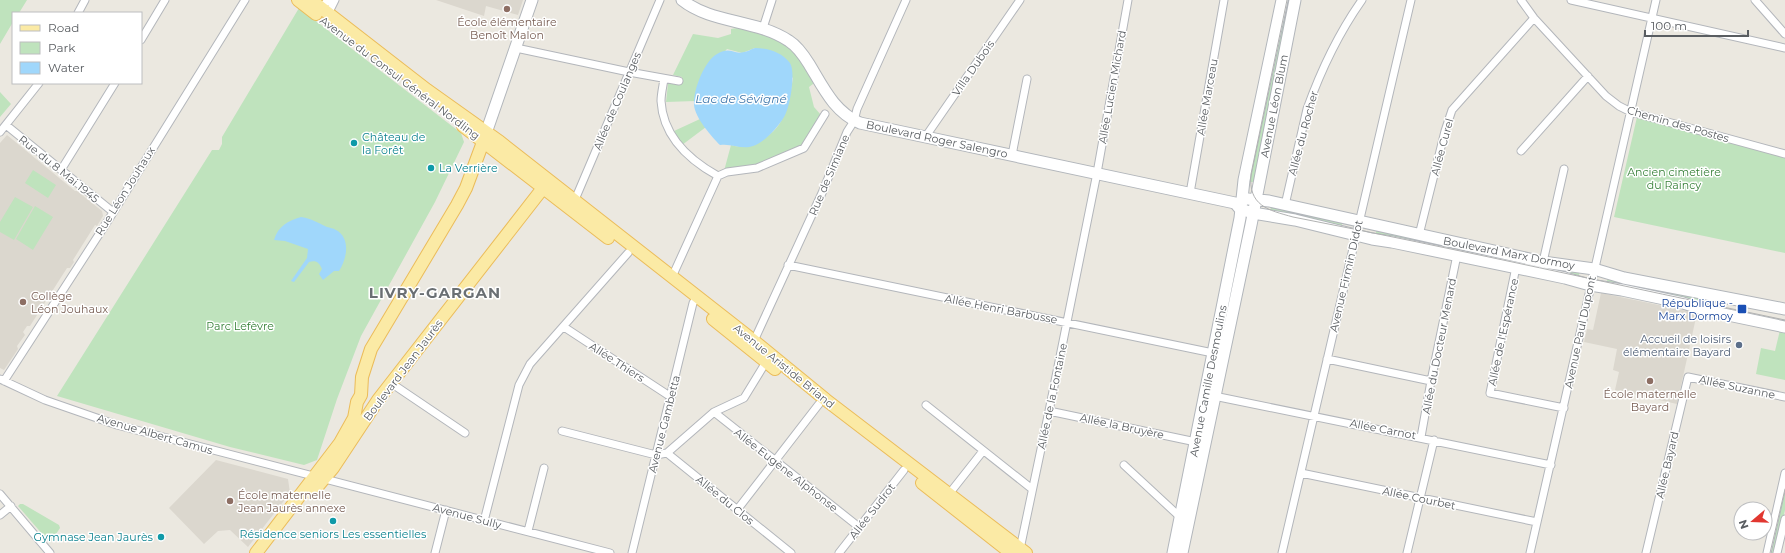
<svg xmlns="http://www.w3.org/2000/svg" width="1785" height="553" viewBox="0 0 1785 553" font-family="Montserrat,sans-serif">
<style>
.education{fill:#dbd7ce}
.green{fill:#bfe3bd}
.water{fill:#a0d7fb}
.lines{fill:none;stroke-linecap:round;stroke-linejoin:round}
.street-casing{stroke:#b3b6bb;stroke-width:9}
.secondary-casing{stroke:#b2b6bb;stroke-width:13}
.primary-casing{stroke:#ebbc5a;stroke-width:14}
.street{stroke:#fff;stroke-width:7}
.secondary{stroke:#fff;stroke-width:11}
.primary{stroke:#fbeaa5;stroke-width:12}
.tram{stroke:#b1b2b2;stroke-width:1}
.education-dot{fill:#8d6e63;stroke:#fff;stroke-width:1.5}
.culture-dot{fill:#0f9aa8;stroke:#fff;stroke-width:1.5}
.transit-dot{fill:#1a4fb4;stroke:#fff;stroke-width:1.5}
.service-dot{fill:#5c6f8a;stroke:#fff;stroke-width:1.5}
.labels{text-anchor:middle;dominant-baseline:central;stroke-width:3;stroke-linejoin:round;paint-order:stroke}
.education-label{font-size:11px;fill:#785e54;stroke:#fff}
.street-label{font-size:11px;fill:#595d61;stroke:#fff}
.culture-label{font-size:11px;fill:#0d838f;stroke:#fff;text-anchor:start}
.park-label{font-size:11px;fill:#378138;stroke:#fff}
.transit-label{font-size:11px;fill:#164399;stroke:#fff;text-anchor:end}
.service-label{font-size:11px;fill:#4e5e75;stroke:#fff;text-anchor:end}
.water-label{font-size:12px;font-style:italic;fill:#4078ac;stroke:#fff}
.district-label{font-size:15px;font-weight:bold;letter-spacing:1px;fill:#6a6f73;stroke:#fff}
</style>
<rect width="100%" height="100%" fill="#ebe8e0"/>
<!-- education -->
<path class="education" d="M436,0h87l-5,15 -32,-9 -2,10z
M7,135l68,56h2l25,20 1,5 -6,10 -2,-1 -22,35 1,2 -4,6h-3l-37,58h-3l-4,6 2,3 -8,11 1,3 -14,21 -4,-2v-225z
M1601,293l96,20 -20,91 -62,-14 4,-18 -6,-2 4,-21 -33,-7 3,-13 6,1z
M216,460l72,19 2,14 -42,54 -18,-17 -12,1 -14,13 -35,-36z"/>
<!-- green -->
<path class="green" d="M0,0h27l-8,13h-6v9l-13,22z
M1285,0h8l-36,182h-10z
M299,8l162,125 3,9 -29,60 -74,134 -24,63 -20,61 -13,5 -74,-18 -173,-51 155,-246h7l3,-6v-7z
M743,27l27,8 25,16 18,27v6l-4,3 5,20 7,8 -19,30 -45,20 -33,6 7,-26c8,3 14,0 22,-2 32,-10 35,-37 40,-65l-38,-30 -13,5 -15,-4 -28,32 -4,20 -29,1 2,-18 3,-2 10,2 1,-7 -9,-2 20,-41 25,4 13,-4v-5z
M0,92l11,12 -11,13z
M1637,117l148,40v96l-171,-36z
M700,119l6,8 -24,18 -8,-14z
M33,170l23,15 -8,13 -23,-15z
M15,197l18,10 -19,33 -14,-8v-10z
M1271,204l72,15 -2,11 -71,-16z
M35,206l18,11 -20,33 -17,-11z
M1377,227l203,43 -2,10 -203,-43z
M1608,276l100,20 -2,12 -100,-22z
M1780,330l5,2v48l-29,-6 5,-26 14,3z
M1785,482v28l-10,43h-6z
M20,504h3l36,21 1,3 -10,15 -32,-37z"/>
<!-- water -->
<path class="water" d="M755,48c13,0 27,4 35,15 6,9 0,45 -6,54 -6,10 -19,25 -31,29 -11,4 -22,-3 -33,-1 -8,-8 -25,-27 -26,-40 -1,-14 10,-44 23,-51 14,-8 16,1 27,-2 3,0 7,-3 11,-4z
M301,217c12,2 15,5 26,10 3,1 6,1 9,3 15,8 11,29 3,41h-5l-11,9 -4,-6 3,-5c-3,-7 -6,-9 -13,-7l-15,20 -3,-1 16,-23 1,-9 -23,-8 -11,-1c4,-14 14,-19 27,-23z"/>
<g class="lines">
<defs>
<path id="street" d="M1521,0l13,18 72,78 13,10 12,6 154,42
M1571,0l214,48
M1755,0l30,34
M321,8l7,-8
M78,13l7,-13
M328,14l7,-14
M763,28l9,-28
M141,40l24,-40
M516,48l113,24 50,9
M664,79c-1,7 -3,15 -3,22 2,36 28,59 57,75
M6,125l107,87
M0,132l39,-49
M926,136l94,-136
M1521,151l67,-75
M1012,155l15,-76
M61,170l54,-87
M718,176l9,-4 30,-4 47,-20 21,-34
M1190,193l34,-193
M574,202l86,-202
M1285,205l22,-96c14,-39 31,-75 55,-109
M1419,235l26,-104 7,-21 82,-92
M1543,262l21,-93
M788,265l425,88
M1516,267l-26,126 74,15
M672,277l46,-101
M564,327l107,70
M753,343l69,-150 25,-61 7,-11 3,-12 49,-109
M1327,359l104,22
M0,379l45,21 72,25 493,128
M4,381l105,-162 136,-219
M391,383l74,50
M1214,396l337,69
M926,405l106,84
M1049,411l147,31
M714,412l145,115
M562,431l94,24 11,-2 124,100
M1421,437l10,-56 26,-126
M667,453l47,-41 30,-14 22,-36
M1124,465l56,52
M1301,473l236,49
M0,494l50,59
M949,494l34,-43
M737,510l82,-106
M0,515l11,-9
M484,521l35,-136 11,-21 98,-111
M528,531l16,-63
M1020,549l29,-138 48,-238 31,-173
M435,553l11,-43
M632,553l61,-250 4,-6
M839,553l65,-83
M1282,553l129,-553
M1407,553l27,-113
M1530,553l126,-553
M1646,553l42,-176 97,20
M1767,553l18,-80
M1777,553l8,-34"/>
<path id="secondary" d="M682,0c30,24 74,19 107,41 8,5 15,15 20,23 14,23 25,48 51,59l375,80
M486,133l46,-133
M1248,199l21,2 274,61 51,7 30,9 161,31
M1235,203l5,6 13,4 42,7 77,19 20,3 173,36 25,7 32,5 61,13 26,8 76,16
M1173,553l67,-335 4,-38 38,-180
M1182,553l69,-328 44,-225"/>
<path id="primary" d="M298,0l18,14
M311,0l116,90 73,52 254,199 72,59 200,153
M463,126l145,112
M713,319l62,50
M922,483l89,70
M312,493l21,-25 45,-68 165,-212
M256,553l84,-110 14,-25 3,-16 4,-7 1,-18 9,-28 86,-144 9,-17 20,-54"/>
</defs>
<!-- street casing -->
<use href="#street" class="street-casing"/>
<!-- secondary casing -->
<use href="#secondary" class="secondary-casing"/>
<!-- primary casing -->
<use href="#primary" class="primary-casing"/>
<!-- street -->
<use href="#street" class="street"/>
<!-- secondary -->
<use href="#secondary" class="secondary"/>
<!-- primary -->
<use href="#primary" class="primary"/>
<!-- tram -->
<path class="tram" d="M1287,0l-36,174c-3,32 17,36 42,43 165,32 328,69 492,103
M1770,553l15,-64"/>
</g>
<!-- markers -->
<g class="education-dot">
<circle cx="507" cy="9" r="4"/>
<circle cx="23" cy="302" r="4"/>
<circle cx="1650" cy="381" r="4"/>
<circle cx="230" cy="501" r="4"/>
</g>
<g class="culture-dot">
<circle cx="354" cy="143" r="4"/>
<circle cx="431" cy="168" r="4"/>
<circle cx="333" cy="521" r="4"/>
<circle cx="161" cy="537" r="4"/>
</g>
<rect class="transit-dot" x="1737" y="304" width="10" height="10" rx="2"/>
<circle class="service-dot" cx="1739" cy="345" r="4"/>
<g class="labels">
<!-- education labels -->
<g class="education-label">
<text x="507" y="22">École élémentaire<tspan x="507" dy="13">Benoît Malon</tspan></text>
<text x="31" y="296" text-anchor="start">Collège<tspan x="31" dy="13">Léon Jouhaux</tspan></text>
<text x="1650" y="394">École maternelle<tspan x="1650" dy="13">Bayard</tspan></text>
<text x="238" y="495" text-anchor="start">École maternelle<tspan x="238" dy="13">Jean Jaurès annexe</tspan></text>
</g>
<!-- street labels -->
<g class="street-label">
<text transform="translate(973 68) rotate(-55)">Villa Dubois</text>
<text transform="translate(400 78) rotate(37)">Avenue du Consul Général Nordling</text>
<text transform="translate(1112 87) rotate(-80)">Allée Lucien Michard</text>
<text transform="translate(1207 97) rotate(-80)">Allée Marceau</text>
<text transform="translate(617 101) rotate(-67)">Allée de Coulanges</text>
<text transform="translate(1274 106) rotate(-79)">Avenue Léon Blum</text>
<text transform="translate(1678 124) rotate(16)">Chemin des Postes</text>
<text transform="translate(1303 133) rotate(-75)">Allée du Rocher</text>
<text transform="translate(937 139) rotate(12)">Boulevard Roger Salengro</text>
<text transform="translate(1442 147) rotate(-75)">Allée Curel</text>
<text transform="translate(59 169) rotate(39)">Rue du 8 Mai 1945</text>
<text transform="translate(829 175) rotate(-67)">Rue de Simiane</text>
<text transform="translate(125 191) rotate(-58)">Rue Léon Jouhaux</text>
<text transform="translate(1509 253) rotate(11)">Boulevard Marx Dormoy</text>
<text transform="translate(1346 276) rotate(-77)">Avenue Firmin Didot</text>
<text transform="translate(1001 309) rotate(11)">Allée Henri Barbusse</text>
<text transform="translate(1503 332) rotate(-78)">Allée de l'Espérance</text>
<text transform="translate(1580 332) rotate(-78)">Avenue Paul Dupont</text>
<text transform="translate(1439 346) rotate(-79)">Allée du Docteur Menard</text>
<text transform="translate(617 362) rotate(33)">Allée Thiers</text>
<text transform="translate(784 366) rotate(39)">Avenue Aristide Briand</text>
<text transform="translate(403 370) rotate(-53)">Boulevard Jean Jaurès</text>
<text transform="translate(1208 381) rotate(-79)">Avenue Camille Desmoulins</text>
<text transform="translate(1737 387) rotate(12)">Allée Suzanne</text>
<text transform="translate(1052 396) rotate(-78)">Allée de la Fontaine</text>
<text transform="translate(664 424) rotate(-76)">Avenue Gambetta</text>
<text transform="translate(1122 426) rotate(12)">Allée la Bruyère</text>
<text transform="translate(1383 429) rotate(11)">Allée Carnot</text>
<text transform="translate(155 434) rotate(16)">Avenue Albert Camus</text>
<text transform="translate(1667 465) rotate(-77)">Allée Bayard</text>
<text transform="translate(786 470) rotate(38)">Allée Eugène Alphonse</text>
<text transform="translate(1419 498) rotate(12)">Allée Courbet</text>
<text transform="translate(725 500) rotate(39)">Allée du Clos</text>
<text transform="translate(872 511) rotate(-52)">Allée Sudrot</text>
<text transform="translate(467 516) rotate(15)">Avenue Sully</text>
</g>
<!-- culture labels -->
<g class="culture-label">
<text x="362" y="137">Château de<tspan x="362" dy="13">la Forêt</tspan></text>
<text x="439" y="168">La Verrière</text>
<text x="333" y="534" text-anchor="middle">Résidence seniors Les essentielles</text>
<text x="153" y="537" text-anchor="end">Gymnase Jean Jaurès</text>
</g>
<!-- park labels -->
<g class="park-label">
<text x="1674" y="172">Ancien cimetière<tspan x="1674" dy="13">du Raincy</tspan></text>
<text x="240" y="326">Parc Lefèvre</text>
</g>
<!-- transit labels -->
<g class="transit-label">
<text x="1733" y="303">République -<tspan x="1733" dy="13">Marx Dormoy</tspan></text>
</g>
<!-- service labels -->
<g class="service-label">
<text x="1731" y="339">Accueil de loisirs<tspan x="1731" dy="13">élémentaire Bayard</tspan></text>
</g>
<!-- water labels -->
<g class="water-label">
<text x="741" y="98">Lac de Sévigné</text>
</g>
<!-- district labels -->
<g class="district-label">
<text x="435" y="292">LIVRY-GARGAN</text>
</g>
</g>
<!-- legend -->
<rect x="12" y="12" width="130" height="72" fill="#ffffff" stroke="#bdbec0"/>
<rect x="20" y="25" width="20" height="6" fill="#fbeaa5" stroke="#bdbec0"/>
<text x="48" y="32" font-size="12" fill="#595d61">Road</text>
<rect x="20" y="42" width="20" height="12" fill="#bfe3bd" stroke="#bdbec0"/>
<text x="48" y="52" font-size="12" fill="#595d61">Park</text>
<rect x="20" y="62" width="20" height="12" fill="#a0d7fb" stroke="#bdbec0"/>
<text x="48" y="72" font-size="12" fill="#595d61">Water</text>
<!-- north arrow -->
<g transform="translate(1753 521) rotate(251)"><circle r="19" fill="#ffffff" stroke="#bdbec0"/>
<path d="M0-3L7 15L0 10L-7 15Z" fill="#e13730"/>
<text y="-6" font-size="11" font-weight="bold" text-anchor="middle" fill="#595d61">N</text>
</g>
<!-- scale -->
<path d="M1645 30v6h103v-6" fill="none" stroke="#595d61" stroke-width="2"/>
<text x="1651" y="30" font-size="12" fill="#595d61" stroke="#ffffff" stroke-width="3" paint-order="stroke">100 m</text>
</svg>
